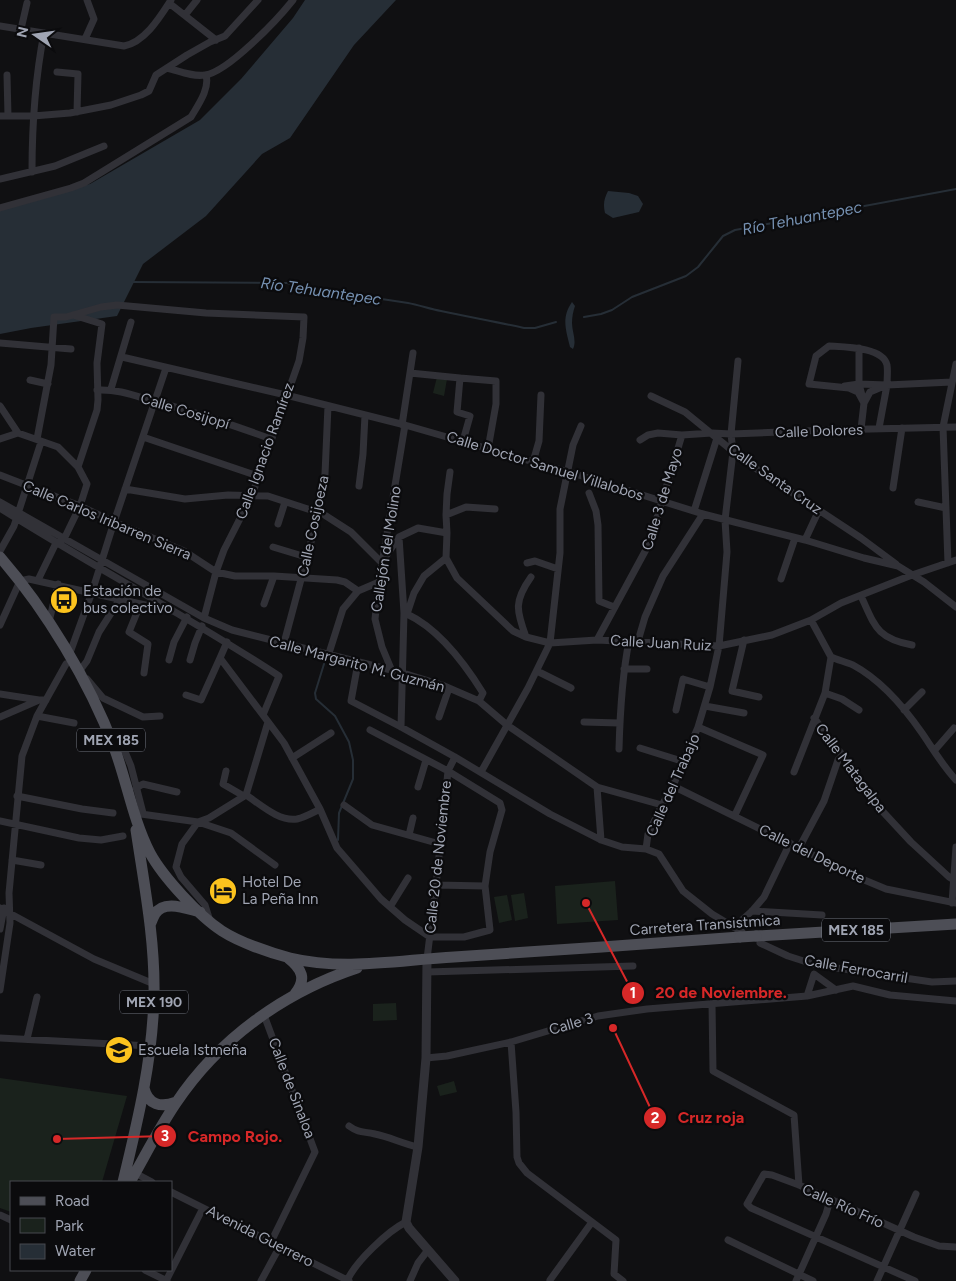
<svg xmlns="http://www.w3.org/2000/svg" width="956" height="1281" viewBox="0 0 956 1281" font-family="Figtree,sans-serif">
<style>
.green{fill:#1a221c}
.water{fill:#262e36}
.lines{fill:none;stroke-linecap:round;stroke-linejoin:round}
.stream{stroke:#262e36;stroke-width:2}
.minor{stroke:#313137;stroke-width:7}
.tertiary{stroke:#313137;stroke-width:9}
.primary{stroke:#4d4e56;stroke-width:11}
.primary-bridge{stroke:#4d4e56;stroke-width:11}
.labels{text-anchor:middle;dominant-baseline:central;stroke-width:4.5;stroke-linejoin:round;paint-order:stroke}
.shield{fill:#0b0b0d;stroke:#737781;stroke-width:1}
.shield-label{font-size:14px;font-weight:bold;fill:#a0a5b3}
.street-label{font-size:15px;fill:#a0a5b3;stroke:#0b0b0d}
.poi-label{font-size:15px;fill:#a0a5b3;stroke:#0b0b0d;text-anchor:start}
.water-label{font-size:16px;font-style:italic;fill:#7590b1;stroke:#0b0b0d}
.leader{fill:none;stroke:#d62828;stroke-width:2}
.callout-dot{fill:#d62828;stroke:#0b0b0d;stroke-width:2}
.mark-label{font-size:15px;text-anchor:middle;font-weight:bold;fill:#fff}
.callout-label{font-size:16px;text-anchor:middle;font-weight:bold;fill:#d62828;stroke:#0b0b0d;stroke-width:4.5;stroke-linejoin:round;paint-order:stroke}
</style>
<rect width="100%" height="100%" fill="#101012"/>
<!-- green -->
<path class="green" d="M437,377l10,2 -3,17 -11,-3z
M615,881l3,39 -61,4 -2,-38z
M524,893l4,25 -13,3 -4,-26z
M507,895l5,25 -13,3 -5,-26z
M396,1003l1,17 -24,1v-17z
M0,1078l127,18 -25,86h-91v30l-11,-4z
M454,1081l3,11 -17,4 -3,-10z"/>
<!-- water -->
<path class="water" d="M305,0h91l-42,45 -64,93 -28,16 -56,62 -63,48 -26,52 -86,12 -31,6v-128l90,-22 110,-64 41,-41 52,-61z
M608,191l21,2 9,3 5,8 -4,8 -26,6 -8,-5c-2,-9 -1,-14 3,-22z
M572,302l3,4c-2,6 -3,11 -3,17 0,9 5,18 1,26l-3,-2c-4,-17 -9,-29 2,-45z"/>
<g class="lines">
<!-- stream -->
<path class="stream" d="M131,282l156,1c39,11 81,13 121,20 11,2 22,6 33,8 28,6 56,11 83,17h11l21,-6
M584,317l17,-3 11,-4 20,-13 54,-21 12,-9 25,-31 12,-6 221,-41
M324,664l-9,29 1,6 19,17 14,26 4,18v19l-14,34 -1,27"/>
<!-- minor -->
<path class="minor" d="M169,3l47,37
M185,15l12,-15
M0,26l124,20c21,-4 36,-29 47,-46
M21,29l6,-26
M85,39l9,-20 -7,-19
M167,68c12,3 25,9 38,7 23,-3 73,-56 88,-75
M57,72l21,2 -1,38
M7,75l1,41
M0,116h33l37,-3 41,-8 30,-10 8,-4 7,-16 31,-20 23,-13 15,-6 33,-36
M32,172c0,-47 3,-93 12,-139
M0,179l55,-13 49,-20
M0,208l71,-20 13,-5 107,-66c7,-12 19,-28 15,-42
M73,315l29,9 -5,39 1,37 -1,10 -19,57
M0,343l71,6
M859,348v36l5,19 -3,26
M122,357l164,38 119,30 164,47 134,42 102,26 59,18 34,8 26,16 32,25
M410,373l50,5 -3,34 13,4 -7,25
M460,378l36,3v23l-8,45
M30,380l18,4
M845,386l14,-2 28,1
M111,389l20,-67
M97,390c18,-1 33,4 49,9 43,11 84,25 125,40
M651,396l34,16 61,50 115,76 35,26
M864,403l-6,-11 -9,-4 -40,-4 7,-28 13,-10c15,1 54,1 58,19 1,6 0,14 0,20
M864,403l6,-11 14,-6
M0,406l18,27 40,14 20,20 9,17 -7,22 -15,31 -10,8 -17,35
M402,425l11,-72
M879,428l8,-43 65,-3
M143,437l115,39
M0,439l18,-6
M37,439l14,-74 3,-48h12l35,-10 16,-2 89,8 98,4 -1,21 -4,23 -47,134 -28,55 -8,22 -12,46
M640,440l8,-5 10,-2 24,2 30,-2 19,1 97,-4 128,-3
M533,462l6,-21 2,-46
M0,475l80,31 34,16 70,29 32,21 19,4h39l63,4 8,2 13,9
M359,486l4,-32 2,-39
M893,488l9,-60
M125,489l60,10 43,-4 40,1 55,18 28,18 32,32
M589,493l7,18 2,14 1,76 15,6
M0,502l204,116 28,12 171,43 39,12 37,16 28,24 90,62 65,18
M918,502l28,6
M0,508c92,58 188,108 279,168l-16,39
M694,511l23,-73
M446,515l1,-21 3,-22
M278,524l7,-22
M447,533l-1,-18 20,-8 29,2
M399,537l19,-9 29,5 -1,25 11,20 56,53 13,6 24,6 47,-3 122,6 53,-11 39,-15 30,-17 71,-28 44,-15
M805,540l14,-30
M273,547l33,10
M0,551l14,-25 27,-84
M386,556l13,-19 5,76
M527,563l8,-2 23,8
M948,563l-5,-136 13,-63
M781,579l14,-41
M861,596c14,30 15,42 51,49
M264,604l10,-28
M140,605l-11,27 19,12 -4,29
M407,614c32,15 58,50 76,79l-4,8
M811,620l20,37c7,3 15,5 22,8 28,15 51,42 69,68 11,16 20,32 34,47
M49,622l9,-38
M0,625l20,-44 9,-2 143,32
M526,637c-10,-27 -12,-36 5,-60
M597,640l52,-96 33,-109
M744,640l-12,51 27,6
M638,641l7,-24 18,-41 40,-62
M227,642l-7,16 64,85 36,66 17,39 44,51 24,21 25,17h34l26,-7 -5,-44 5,-34 12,-42 -2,-7 -52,-32 -78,-41
M284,643l35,-131 6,-38 3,-68
M71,650l21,-58 22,-70 52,-154
M330,650l13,-41 15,-18 21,-9
M169,660l5,-18 13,-25
M190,660l5,-17 7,-17
M358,663l-7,38 50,26 54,30 95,57 51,26 21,7 24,2 13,5 24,37 29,23 30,18
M624,669h23
M392,671l-10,-24 -7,-28 4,-37 26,-157
M537,671l34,17
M78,673l9,-12 12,-29 21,-33
M87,679l16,19 40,19 17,-1
M825,693l17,6 17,11
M0,694l39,6
M186,695l15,5 19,-42
M705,706l39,7
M676,710l7,-31 27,8
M904,710l18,-18
M37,716l37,7
M0,717l39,-17h7
M439,717l10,-29
M814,718l39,51 20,32 38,41 38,35 5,3
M584,722l35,1
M401,727l3,-114 3,1 7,-21 10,-17 22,-18
M698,727l65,28 -28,60
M118,735l13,31 12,47
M640,748l45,14
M619,749c1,-36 3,-73 10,-108
M934,751l20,-23
M292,758l39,-25
M226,771l-3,13 19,11h4c14,9 33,27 51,24 8,-2 15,-6 23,-10
M481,772l47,-84 22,-45 10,-90v-44l13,-64 8,-19
M794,772l31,-79 6,-36
M673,786l189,93 24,10 70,14
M418,787l8,-27
M597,787l4,53
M136,788l7,-4 34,8
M17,796l65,13 31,4
M344,805l28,20 68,19
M134,813l64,9 33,11 44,32
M0,821l79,17 22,2 22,-4
M409,835l4,-17
M799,848l25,-47 14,-41 5,-5
M646,849l2,-15 14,-29 11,-19 25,-59 12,-40 9,-41 8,-94 -2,-32 8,-68 -2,-18 7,-73
M12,860l29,5
M436,885l49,1
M952,903l4,-56
M390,907l18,-29
M0,908l94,51 60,25
M752,911l70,4
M210,921l-5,-16 -24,-28 -5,-10 6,-23 16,-22 11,-4 37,-23 22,-73
M734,927l18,-16 12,-14 26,-54
M0,929l4,-21
M760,943l28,13 28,9 116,17 24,-1
M427,959l9,-74 12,-114 7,-14
M427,972l206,-6
M0,990l10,-67 -1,-30 13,-137 15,-40 29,-52
M807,996l7,-22 22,16
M712,1003l1,68 81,44 5,70
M264,1015l51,137 -44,90
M0,1038l150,8
M27,1039l10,-42
M511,1042l5,70 1,45 2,6 8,10 89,67 -2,34 9,7
M426,1058l21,-2 64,-14 87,-26 49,-7 160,-13 46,-10 37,9 66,6
M349,1126c11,8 15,5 26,8 15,3 28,10 43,13
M135,1173l17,9
M171,1192l178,89
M0,1215l11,5
M728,1240l85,41
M145,1270l22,11
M550,1280l42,-58
M166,1281l37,-73
M261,1281l19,-35
M347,1281c8,-19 41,-50 59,-59
M410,1281l8,-18 10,-13
M796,1281l30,-67 4,-14
M877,1281l39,-87
M915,1281l-164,-73 -4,-4 17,-30 8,1 27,10 115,52 25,9 17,1"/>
<!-- tertiary -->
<path class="tertiary" d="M427,959l-1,99 -8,89 -12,75 3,6 46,53"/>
<!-- primary -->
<path class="primary" d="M0,557c46,53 89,124 114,190 13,35 19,73 36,106 13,24 49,63 72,78 17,11 48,22 68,27 54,13 109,2 164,-1 95,-6 191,-13 286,-20
M150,925c2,-4 3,-8 5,-11 9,-15 32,-5 45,-2
M756,936l200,-12
M288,958c14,11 19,21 7,36
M144,1088c4,17 17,20 32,14
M123,1182c15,-62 30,-124 31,-188 1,-55 -10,-110 -18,-164
M130,1182c15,-26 29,-54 46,-79 43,-64 108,-111 181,-135
M80,1281l6,-11"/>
<!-- primary-bridge -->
<path class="primary-bridge" d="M740,937l16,-1"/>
</g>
<!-- icons -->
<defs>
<symbol id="bus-disc" viewBox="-11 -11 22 22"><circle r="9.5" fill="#fcc31e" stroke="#0b0b0d"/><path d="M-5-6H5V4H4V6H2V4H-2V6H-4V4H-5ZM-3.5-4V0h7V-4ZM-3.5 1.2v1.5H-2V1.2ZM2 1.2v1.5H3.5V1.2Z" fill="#111"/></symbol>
<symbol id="hotel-disc" viewBox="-11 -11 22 22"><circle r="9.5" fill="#fcc31e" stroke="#0b0b0d"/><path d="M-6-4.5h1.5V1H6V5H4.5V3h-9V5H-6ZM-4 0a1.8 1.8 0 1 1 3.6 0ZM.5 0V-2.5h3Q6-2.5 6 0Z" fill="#111"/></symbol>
<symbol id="school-disc" viewBox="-11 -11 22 22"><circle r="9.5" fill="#fcc31e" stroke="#0b0b0d"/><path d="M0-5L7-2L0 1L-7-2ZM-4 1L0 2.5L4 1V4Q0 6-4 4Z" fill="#111"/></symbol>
</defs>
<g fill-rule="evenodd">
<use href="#bus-disc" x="48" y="584" width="32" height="32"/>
<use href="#hotel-disc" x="207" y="875" width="32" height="32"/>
<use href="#school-disc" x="103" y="1034" width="32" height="32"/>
</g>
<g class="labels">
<!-- shield labels -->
<g class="shield">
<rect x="77" y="728.5" width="68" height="23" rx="4"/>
<rect x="822" y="918.5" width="68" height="23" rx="4"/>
<rect x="120" y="990.5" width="68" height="23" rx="4"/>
</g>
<g class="shield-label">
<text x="111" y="740">MEX 185</text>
<text x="856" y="930">MEX 185</text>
<text x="154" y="1002">MEX 190</text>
</g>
<!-- street labels -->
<g class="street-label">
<text transform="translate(185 411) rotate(17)">Calle Cosijopí</text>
<text transform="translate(819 431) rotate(-2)">Calle Dolores</text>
<text transform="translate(265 451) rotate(-70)">Calle Ignacio Ramírez</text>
<text transform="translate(545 466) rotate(17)">Calle Doctor Samuel Villalobos</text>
<text transform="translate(775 479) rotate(35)">Calle Santa Cruz</text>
<text transform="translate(662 499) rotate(-73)">Calle 3 de Mayo</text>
<text transform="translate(107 520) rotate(23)">Calle Carlos Iribarren Sierra</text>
<text transform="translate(313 526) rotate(-78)">Calle Cosijoeza</text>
<text transform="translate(386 549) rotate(-81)">Callejón del Molino</text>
<text transform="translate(661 643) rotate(3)">Calle Juan Ruiz</text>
<text transform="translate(357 664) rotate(15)">Calle Margarito M. Guzmán</text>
<text transform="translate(851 768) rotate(53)">Calle Matagalpa</text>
<text transform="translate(673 785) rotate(-66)">Calle del Trabajo</text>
<text transform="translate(812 854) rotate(26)">Calle del Deporte</text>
<text transform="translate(438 857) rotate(-84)">Calle 20 de Noviembre</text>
<text transform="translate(705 925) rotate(-4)">Carretera Transistmica</text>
<text transform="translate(856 969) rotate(10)">Calle Ferrocarril</text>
<text transform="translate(571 1024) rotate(-16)">Calle 3</text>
<text transform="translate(292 1088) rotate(69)">Calle de Sinaloa</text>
<text transform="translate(843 1206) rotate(24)">Calle Río Frío</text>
<text transform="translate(260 1236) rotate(27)">Avenida Guerrero</text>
</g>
<!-- poi labels -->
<g class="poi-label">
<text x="83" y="591">Estación de<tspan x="83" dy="17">bus colectivo</tspan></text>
<text x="242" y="882">Hotel De<tspan x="242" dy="17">La Peña Inn</tspan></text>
<text x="138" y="1050">Escuela Istmeña</text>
</g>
<!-- water labels -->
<g class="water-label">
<text transform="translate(802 218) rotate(-11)">Río Tehuantepec</text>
<text transform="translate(321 291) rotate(8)">Río Tehuantepec</text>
</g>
</g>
<!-- callouts -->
<path class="leader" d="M586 903L633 993M613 1028L655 1118M57 1139L165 1136"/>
<g class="callout-dot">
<circle cx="586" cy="903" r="5"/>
<circle cx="613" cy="1028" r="5"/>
<circle cx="57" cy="1139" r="5"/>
<circle cx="633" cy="993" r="12"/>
<circle cx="655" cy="1118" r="12"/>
<circle cx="165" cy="1136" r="12"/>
</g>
<g class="mark-label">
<text x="633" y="998">1</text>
<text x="655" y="1123">2</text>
<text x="165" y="1141">3</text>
</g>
<g class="callout-label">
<text x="721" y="998">20 de Noviembre.</text>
<text x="711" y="1123">Cruz roja</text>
<text x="235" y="1142">Campo Rojo.</text>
</g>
<!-- legend -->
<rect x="10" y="1181" width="162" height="90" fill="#0b0b0d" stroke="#47494f"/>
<rect x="20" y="1197" width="25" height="8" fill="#4d4e56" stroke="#47494f"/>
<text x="55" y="1206" font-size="15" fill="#a0a5b3">Road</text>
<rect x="20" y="1218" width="25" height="15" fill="#1a221c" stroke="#47494f"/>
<text x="55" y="1231" font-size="15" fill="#a0a5b3">Park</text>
<rect x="20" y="1244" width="25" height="15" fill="#262e36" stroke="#47494f"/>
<text x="55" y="1256" font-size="15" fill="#a0a5b3">Water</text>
<!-- north arrow -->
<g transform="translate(35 35) rotate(283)" stroke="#0b0b0d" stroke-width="4" paint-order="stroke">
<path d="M0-4L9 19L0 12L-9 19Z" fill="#a0a5b3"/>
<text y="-8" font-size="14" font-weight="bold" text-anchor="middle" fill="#a0a5b3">N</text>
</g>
</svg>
